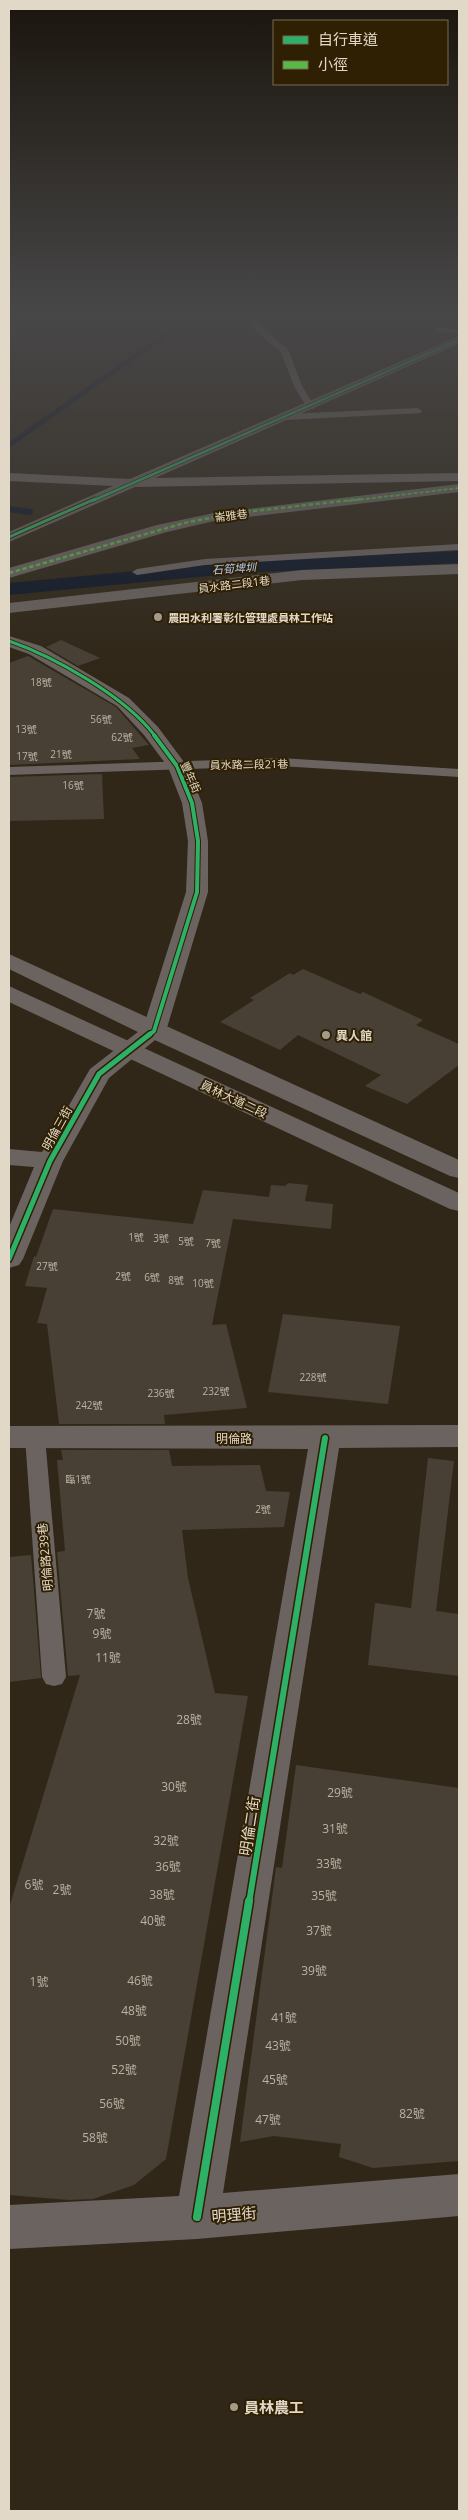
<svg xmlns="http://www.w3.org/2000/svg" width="468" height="2520" viewBox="0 0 468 2520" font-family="'Open Sans','Noto Sans TC',sans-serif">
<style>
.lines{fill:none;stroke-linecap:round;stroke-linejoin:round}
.stream-far1{stroke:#0e1827;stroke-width:5}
.stream{stroke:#0e1827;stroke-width:6}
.canal{fill:#0e1827;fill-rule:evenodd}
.building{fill:#484034}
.service{fill:#6a635f;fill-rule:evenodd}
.minor{fill:#6a635f;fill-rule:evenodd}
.tertiary{fill:#6a635f;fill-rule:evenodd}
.quiet-far1{stroke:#58b947;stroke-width:2;stroke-dasharray:4 2;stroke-linecap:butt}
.quiet{stroke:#58b947;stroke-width:2.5;stroke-dasharray:4.5 2.5;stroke-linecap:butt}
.cycleway-far5-casing{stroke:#302003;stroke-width:4}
.cycleway-far4-casing{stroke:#302003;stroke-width:5}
.cycleway-far3-casing{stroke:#302003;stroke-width:6}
.cycleway-far2-casing{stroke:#302003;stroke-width:8}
.cycleway-far1-casing{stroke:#302003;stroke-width:9}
.cycleway-casing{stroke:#302003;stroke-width:11}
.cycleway-far5{stroke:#2db169;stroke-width:2.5}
.cycleway-far4{stroke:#2db169;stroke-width:3}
.cycleway-far3{stroke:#2db169;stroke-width:4}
.cycleway-far2{stroke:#2db169;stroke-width:5}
.cycleway-far1{stroke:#2db169;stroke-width:6}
.cycleway{stroke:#2db169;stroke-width:8}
.poi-dot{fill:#a49a8a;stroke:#302003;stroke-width:2}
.labels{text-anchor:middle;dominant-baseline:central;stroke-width:4;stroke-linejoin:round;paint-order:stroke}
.number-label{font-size:10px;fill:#bcb2a3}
.far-street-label{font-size:11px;fill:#e2d8c8;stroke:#302003}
.far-water-label{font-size:11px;font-style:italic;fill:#aecaf8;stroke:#302003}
.far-poi-label{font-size:11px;font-weight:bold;fill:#e2d8c8;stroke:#302003;text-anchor:start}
.poi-label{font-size:12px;font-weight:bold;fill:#e2d8c8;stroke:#302003;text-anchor:start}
.street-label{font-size:12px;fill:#e2d8c8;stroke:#302003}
.near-number-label{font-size:12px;fill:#bcb2a3}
.near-street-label{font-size:15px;fill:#e2d8c8;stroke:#302003}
.near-poi-label{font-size:15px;font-weight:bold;fill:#e2d8c8;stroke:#302003;text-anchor:start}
</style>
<rect width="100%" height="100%" fill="#302718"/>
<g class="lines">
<!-- stream-far1 -->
<path class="stream-far1" d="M9,445l185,-130"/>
<!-- stream -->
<path class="stream" d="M9,509l21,3"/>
<!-- canal -->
<path class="canal" d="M459,551v12l-219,10 -231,22v-12l231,-22z"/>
</g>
<!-- building -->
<path class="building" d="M61,640l39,18 -22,8 -32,-19z
M28,656l88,51 33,38 -17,3 8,11 -131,6v-102z
M102,774l2,45 -95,2v-44z
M303,969l57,25 3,-2 60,28 -7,5 43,19v21l-52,39 -42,-18 16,-11 -83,-40 -18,15 -60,-28 34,-22 -4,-2 40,-25 3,2z
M288,1183l20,2 -3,16 28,3 -2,25 -98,-10 -21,106 14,-1 21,84 -83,7 1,9h-106l-12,-100 -10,-1 10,-35 -22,-2 9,-30 2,1 17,-48 140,15 10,-34 66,7 2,-12 14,1z
M283,1314l117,12 -12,78 -120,-12z
M61,1450h108l3,16 88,-1 6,26 24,1 -6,35 -102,3 6,48 27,115 33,3 -82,463 -32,26 -41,14 -24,1 -60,-5v-287l71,-233 -12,1 -11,-124 8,-1 -8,-91h6z
M428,1458l26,3 -18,150 23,3v62l-91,-11 7,-62 36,5z
M31,1555l10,123 -32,4v-125z
M296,1765l163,23v373l-86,7 -34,-11 2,-13 -67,-8 -34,6 36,-275 6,1z"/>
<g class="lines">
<!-- service -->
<path class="service" d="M243,315h8l15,16 22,18 14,37 13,21 -1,2h-6l-14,-23 -13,-34 -21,-17z
M439,326l20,4v4l-23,-4 -1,-2z
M418,408l4,3 -1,2 -135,7 -5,-3 5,-3z
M459,544v6l-254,15 -68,10 -5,-3 5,-3 68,-10z
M280,758l179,11v8l-179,-11 -271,9v-8z
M35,1430l7,2 3,5 21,240 -4,7 -8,2 -8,-2 -4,-7 -17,-240 3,-5z"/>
<!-- minor -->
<path class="minor" d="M459,484v8l-245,29 -47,11 -158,46v-10l148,-43 57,-12z
M459,564v10l-157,6 -293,33v-10l293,-33z
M9,636l32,10 88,52 29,29 29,39 15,37 6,38v51l-42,139 -57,47 -46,83 -40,98 -4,6 -10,3v-41l25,-60 -25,-2v-16l33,3 48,-83 53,-41 43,-136 2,-51 -6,-38 -14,-36 -24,-32 -27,-29 -88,-52 -20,-7z
M459,1425v22l-120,1 -116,745 236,-19v42l-262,23 -188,10v-44l170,-9 129,-747 -299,-1v-22z"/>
<!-- tertiary -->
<path class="tertiary" d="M459,336v8l-304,134 304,-5v8l-324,6 -126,55v-10l104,-46 -104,-5v-8l121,6z
M9,954l450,206v18l-9,-2 -304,-140 -137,-67z
M9,986l450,207v18l-9,-2 -441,-207z"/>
<!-- quiet-far1 -->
<path class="quiet-far1" d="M348,501l111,-13"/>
<!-- quiet -->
<path class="quiet" d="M9,573l179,-51 56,-10 117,-13"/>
<defs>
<path id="cycleway-far5" d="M92,501l367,-161"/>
<path id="cycleway-far4" d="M9,537l86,-38
M9,641c46,16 117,56 146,95"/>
<path id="cycleway-far3" d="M148,1036l6,-5 43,-139 1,-51 -6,-38 -15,-37 -23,-31"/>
<path id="cycleway-far2" d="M9,1259l41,-98 49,-87 51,-40"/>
<path id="cycleway-far1" d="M249,1903l76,-465"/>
<path id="cycleway" d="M197,2217l52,-316"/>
</defs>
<!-- cycleway-far5 casing -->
<use href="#cycleway-far5" class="cycleway-far5-casing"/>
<!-- cycleway-far4 casing -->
<use href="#cycleway-far4" class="cycleway-far4-casing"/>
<!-- cycleway-far3 casing -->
<use href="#cycleway-far3" class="cycleway-far3-casing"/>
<!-- cycleway-far2 casing -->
<use href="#cycleway-far2" class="cycleway-far2-casing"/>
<!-- cycleway-far1 casing -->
<use href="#cycleway-far1" class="cycleway-far1-casing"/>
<!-- cycleway casing -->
<use href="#cycleway" class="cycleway-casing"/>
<!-- cycleway-far5 -->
<use href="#cycleway-far5" class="cycleway-far5"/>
<!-- cycleway-far4 -->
<use href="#cycleway-far4" class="cycleway-far4"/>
<!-- cycleway-far3 -->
<use href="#cycleway-far3" class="cycleway-far3"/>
<!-- cycleway-far2 -->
<use href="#cycleway-far2" class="cycleway-far2"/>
<!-- cycleway-far1 -->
<use href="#cycleway-far1" class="cycleway-far1"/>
<!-- cycleway -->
<use href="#cycleway" class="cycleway"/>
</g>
<!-- sky -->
<linearGradient id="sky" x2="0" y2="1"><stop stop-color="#1a150d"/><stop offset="0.47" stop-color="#484748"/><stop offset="1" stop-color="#484748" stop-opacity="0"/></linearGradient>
<rect width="468" height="668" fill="url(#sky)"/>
<!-- markers -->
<g class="poi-dot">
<circle cx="158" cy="617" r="5"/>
<circle cx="326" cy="1035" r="5"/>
<circle cx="234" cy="2407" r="5"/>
</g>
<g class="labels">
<!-- number labels -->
<g class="number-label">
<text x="41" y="682">18號</text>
<text x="101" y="719">56號</text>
<text x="26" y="729">13號</text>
<text x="122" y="737">62號</text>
<text x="61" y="754">21號</text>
<text x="27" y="756">17號</text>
<text x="73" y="785">16號</text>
<text x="136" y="1237">1號</text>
<text x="161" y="1238">3號</text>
<text x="186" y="1241">5號</text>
<text x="213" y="1243">7號</text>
<text x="47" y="1266">27號</text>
<text x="123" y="1276">2號</text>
<text x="152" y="1277">6號</text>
<text x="176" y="1280">8號</text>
<text x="203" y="1283">10號</text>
<text x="313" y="1377">228號</text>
<text x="216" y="1391">232號</text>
<text x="161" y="1393">236號</text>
<text x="89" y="1405">242號</text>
<text x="78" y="1479">臨1號</text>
<text x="263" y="1509">2號</text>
</g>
<!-- far-street labels -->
<g class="far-street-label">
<text transform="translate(231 515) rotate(-7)">崙雅巷</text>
<text transform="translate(234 584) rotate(-7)">員水路二段1巷</text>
<text transform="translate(249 764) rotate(-1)">員水路二段21巷</text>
<text transform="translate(191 777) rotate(66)">豐年街</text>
</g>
<!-- far-water labels -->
<g class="far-water-label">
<text transform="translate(234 568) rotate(-4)">石筍埤圳</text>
</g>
<!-- far-poi labels -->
<g class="far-poi-label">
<text x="168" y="617">農田水利署彰化管理處員林工作站</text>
</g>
<!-- poi labels -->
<g class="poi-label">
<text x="336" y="1035">異人館</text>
</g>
<!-- street labels -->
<g class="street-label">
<text transform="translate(234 1099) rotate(25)">員林大道二段</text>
<text transform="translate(57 1128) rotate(-61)">明倫三街</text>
<text x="234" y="1438">明倫路</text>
<text transform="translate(45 1557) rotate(-95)">明倫路239巷</text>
</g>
<!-- near-number labels -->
<g class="near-number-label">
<text x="96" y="1613">7號</text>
<text x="102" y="1633">9號</text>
<text x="108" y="1657">11號</text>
<text x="189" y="1719">28號</text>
<text x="174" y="1786">30號</text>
<text x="340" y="1792">29號</text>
<text x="335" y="1828">31號</text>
<text x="166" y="1840">32號</text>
<text x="329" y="1863">33號</text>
<text x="168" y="1866">36號</text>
<text x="34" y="1884">6號</text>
<text x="62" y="1889">2號</text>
<text x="162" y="1894">38號</text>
<text x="324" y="1895">35號</text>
<text x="153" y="1920">40號</text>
<text x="319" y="1930">37號</text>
<text x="314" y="1970">39號</text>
<text x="140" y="1980">46號</text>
<text x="39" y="1981">1號</text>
<text x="134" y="2010">48號</text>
<text x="284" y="2017">41號</text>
<text x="128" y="2040">50號</text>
<text x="278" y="2045">43號</text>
<text x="124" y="2069">52號</text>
<text x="275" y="2079">45號</text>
<text x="112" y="2103">56號</text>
<text x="412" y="2113">82號</text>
<text x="268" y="2119">47號</text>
<text x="95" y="2137">58號</text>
</g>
<!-- near-street labels -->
<g class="near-street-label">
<text transform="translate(249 1826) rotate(-81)">明倫二街</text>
<text transform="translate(234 2214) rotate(-5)">明理街</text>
</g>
<!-- near-poi labels -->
<g class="near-poi-label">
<text x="244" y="2407">員林農工</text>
</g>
</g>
<!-- border -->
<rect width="468" height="2520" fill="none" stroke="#e2d8c8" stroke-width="20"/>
<!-- legend -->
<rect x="273" y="20" width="175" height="65" fill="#302003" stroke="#776a52"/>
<rect x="283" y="36" width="25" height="8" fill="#2db169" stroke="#776a52"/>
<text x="318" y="45" font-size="15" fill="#e2d8c8">自行車道</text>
<rect x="283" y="61" width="25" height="8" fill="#58b947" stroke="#776a52"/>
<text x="318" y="70" font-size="15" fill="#e2d8c8">小徑</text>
</svg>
